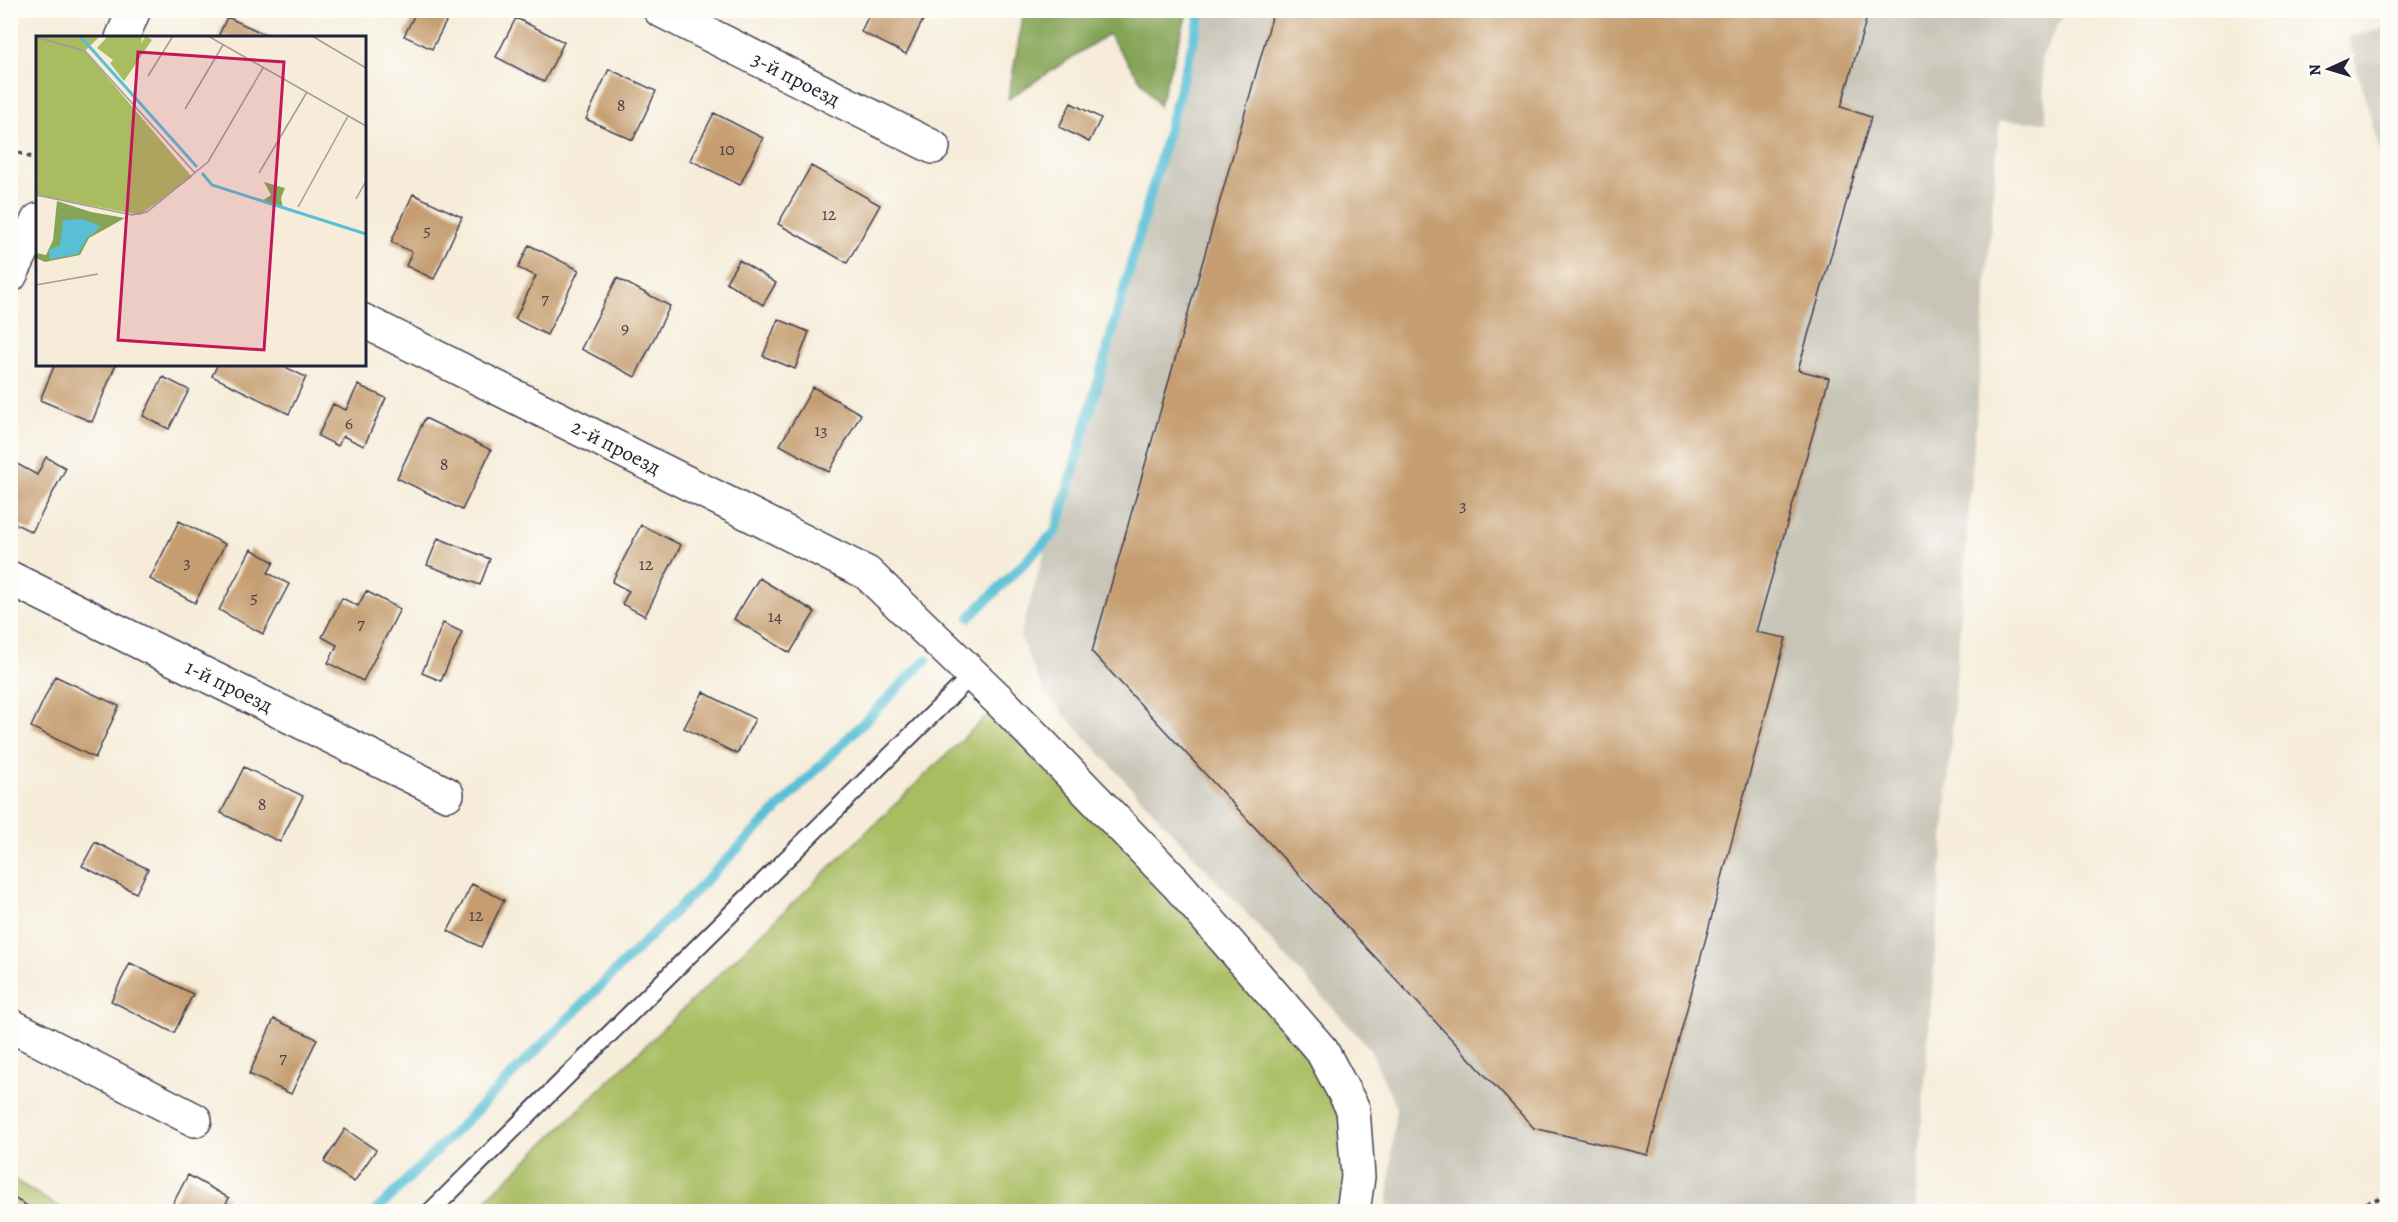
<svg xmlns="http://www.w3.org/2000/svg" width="2398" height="1222" viewBox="0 0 2398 1222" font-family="Alegreya,serif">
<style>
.industrial{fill:#c8c4b8}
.green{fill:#a9bc60;stroke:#666f4e;stroke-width:1.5}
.forest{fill:#86a456;stroke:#546348;stroke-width:1.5}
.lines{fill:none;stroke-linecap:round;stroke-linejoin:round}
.stream{stroke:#59bfd6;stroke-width:10}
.building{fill:#c59d70}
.lane-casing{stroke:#424053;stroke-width:20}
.street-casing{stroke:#424053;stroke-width:36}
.path{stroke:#424053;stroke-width:4;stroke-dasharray:4.5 4.5;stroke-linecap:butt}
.lane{stroke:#fff;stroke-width:16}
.street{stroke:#fff;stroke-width:33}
.labels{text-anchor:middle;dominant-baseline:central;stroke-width:5;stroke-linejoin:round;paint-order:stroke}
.number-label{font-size:18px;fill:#4b4148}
.street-label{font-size:21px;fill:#22223b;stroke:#fdfcf7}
.inset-river{fill:none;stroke:#59bfd6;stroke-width:3}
.inset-road{fill:none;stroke:#a19b9a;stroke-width:1.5}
.view{fill:#c2185b;fill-opacity:0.15;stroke:#c2185b;stroke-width:3}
.inset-edge{fill:none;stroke:#22223b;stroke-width:3}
</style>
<rect width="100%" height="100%" fill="#fdfcf7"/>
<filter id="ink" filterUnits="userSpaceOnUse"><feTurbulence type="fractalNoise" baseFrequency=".0167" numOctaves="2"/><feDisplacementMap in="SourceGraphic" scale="12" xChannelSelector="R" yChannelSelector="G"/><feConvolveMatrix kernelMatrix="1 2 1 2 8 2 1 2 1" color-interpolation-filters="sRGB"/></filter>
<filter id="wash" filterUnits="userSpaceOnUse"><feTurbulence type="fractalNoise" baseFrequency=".008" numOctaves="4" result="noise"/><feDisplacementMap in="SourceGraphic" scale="24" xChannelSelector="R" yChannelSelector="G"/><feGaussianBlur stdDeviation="1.35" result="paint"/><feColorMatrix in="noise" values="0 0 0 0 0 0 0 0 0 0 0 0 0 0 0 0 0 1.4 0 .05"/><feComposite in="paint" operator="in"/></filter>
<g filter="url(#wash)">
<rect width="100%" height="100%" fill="#f6ecd9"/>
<!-- industrial -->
<path class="industrial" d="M1198,11h867l-24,47 6,64 -48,-1 -84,1090h-528l9,-104 -26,-58 -326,-357 -24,-55z
M2387,28h1l-1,148 -39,-139z"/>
<!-- green -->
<path class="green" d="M1001,702l352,407v102l-880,1z
M11,1178l55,33h-55z"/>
<!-- forest -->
<path class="forest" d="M1024,11h164l-29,95 -51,-72 -100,65z"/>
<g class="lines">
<!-- stream -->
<path class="stream" d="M970,617l87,-87 145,-520
M375,1212l551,-552"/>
</g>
<g id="blocks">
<!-- building -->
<path class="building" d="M417,10h35l-20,39 -28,-13z
M871,10h57l-22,44 -45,-22z
M1274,10h595l-28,97 30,10 -73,253 31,8 -73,254 30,6 -138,517 -114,-27 -442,-476z
M227,17l46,21 -55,-1z
M516,18l48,24 -20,40 -48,-25z
M609,69l47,22 -23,49 -47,-21z
M1071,103l30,15 -12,24 -30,-15z
M714,113l49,25 -23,47 -50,-25z
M811,166l69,39 -33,58 -69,-39z
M413,194l49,23 -28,62 -28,-13 6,-14 -21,-10z
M529,245l50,25 -32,65 -32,-16 21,-43 -18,-8z
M739,260l37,23 -13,22 -37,-23z
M617,278l53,28 -35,71 -54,-28z
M778,319l31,13 -14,37 -32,-13z
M55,364h61l-24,58 -52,-22z
M218,364h71l-2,4 19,9 -17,37 -77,-38z
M163,377l26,13 -20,39 -26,-13z
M358,385l28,13 -22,48 -21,-10 -5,10 -20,-10 15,-32 13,6z
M813,387l48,27 -32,58 -49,-27z
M425,418l66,32 -29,60 -65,-32z
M46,457l20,11 -34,64 -22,-11v-61l27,15z
M179,521l46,23 -30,59 -45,-24z
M641,525l40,20 -36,71 -23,-12 7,-13 -17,-9z
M438,538l52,21 -10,26 -53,-20z
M251,549l23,13 -6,11 21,11 -26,50 -44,-24z
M759,578l56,34 -25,41 -56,-34z
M366,591l34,18 -37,72 -35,-18 9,-18 -15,-8 20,-39 16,8z
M443,623l19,9 -21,49 -19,-8z
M55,676l64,30 -24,52 -64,-31z
M703,692l52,27 -18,35 -53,-26z
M244,767l59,29 -23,46 -59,-29z
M95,842l53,27 -12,24 -54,-27z
M472,884l32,16 -23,47 -33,-16z
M130,963l63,31 -19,39 -63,-32z
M274,1019l43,20 -26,55 -42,-20z
M345,1129l31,21 -22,32 -30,-20z
M188,1175l41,23 -8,14h-47l-4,-3z
M10,1196l28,16h-28z"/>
</g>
</g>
<g filter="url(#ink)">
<use href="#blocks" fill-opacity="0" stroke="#424053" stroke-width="1.5"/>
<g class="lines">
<defs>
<path id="lane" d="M430,1212l542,-537"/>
<path id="street" d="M660,10l273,137
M122,38l12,-28
M10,276l28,-56
M364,321l503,252 134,129 176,182 145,167 31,58 5,68 -5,35
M10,578l437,216
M10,1025l185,95"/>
</defs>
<!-- lane casing -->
<use href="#lane" class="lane-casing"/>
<!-- street casing -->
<use href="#street" class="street-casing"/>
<!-- path -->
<path class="path" d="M10,149l28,11
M2341,1212l47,-17"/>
<!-- lane -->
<use href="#lane" class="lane"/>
<!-- street -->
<use href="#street" class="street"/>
</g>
</g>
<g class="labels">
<!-- number labels -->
<g class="number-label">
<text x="621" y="105">8</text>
<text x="727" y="149">10</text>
<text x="829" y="214">12</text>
<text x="427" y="230">5</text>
<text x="545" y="298">7</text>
<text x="625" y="328">9</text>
<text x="349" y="423">6</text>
<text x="821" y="430">13</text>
<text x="444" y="464">8</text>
<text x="1463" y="505">3</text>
<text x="187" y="562">3</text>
<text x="646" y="564">12</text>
<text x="254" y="597">5</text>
<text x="775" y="616">14</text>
<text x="361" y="623">7</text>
<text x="262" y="804">8</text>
<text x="476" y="915">12</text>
<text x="283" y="1057">7</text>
</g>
<!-- street labels -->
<g class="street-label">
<text transform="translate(796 79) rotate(27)">3-й проезд</text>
<text transform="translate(616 447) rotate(27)">2-й проезд</text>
<text transform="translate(229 686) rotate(26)">1-й проезд</text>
</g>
</g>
<!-- overview -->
<g transform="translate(36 36)">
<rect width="330" height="330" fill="#f6ecd9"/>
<path d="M0,0h64l-15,15 107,126 -52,38 -104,-20zM72,0h34l-1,7 5,-7 6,4 -28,41 -14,-18 3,-3 -16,-12z" fill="#a9bc60"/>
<path d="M228,146l21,6 -4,10 2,11 -21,-8 9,-6zM21,165l34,11 34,6 -36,20 -9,17 -35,7 -9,-4v-5l10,2 7,-15z" fill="#86a456"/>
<path d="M47,183l18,8 -14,11 -9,16 -28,5 -1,-9 11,-5 3,-25z" fill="#59bfd6"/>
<path class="inset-river" d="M44,0l117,131M166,137l10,12 154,49"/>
<path class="inset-road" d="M172,0l158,90M276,0l54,32M0,1l49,14 110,122M112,40l25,-40M149,73l38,-64M223,137l48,-81M0,159l96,20 15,-3 61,-50 55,-94M320,163l10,-18M262,171l50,-91M0,249l62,-11"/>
<path class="view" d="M102,16l146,10 -20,288 -146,-10z"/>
<rect width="330" height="330" class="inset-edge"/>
</g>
<!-- margin -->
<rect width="2398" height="1222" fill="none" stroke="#fdfcf7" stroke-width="36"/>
<!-- north arrow -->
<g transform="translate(2329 69) rotate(266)" stroke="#fdfcf7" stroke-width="4.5" paint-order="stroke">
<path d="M0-4.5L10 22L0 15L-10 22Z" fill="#22223b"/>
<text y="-9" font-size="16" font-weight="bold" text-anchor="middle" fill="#22223b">N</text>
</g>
</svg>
